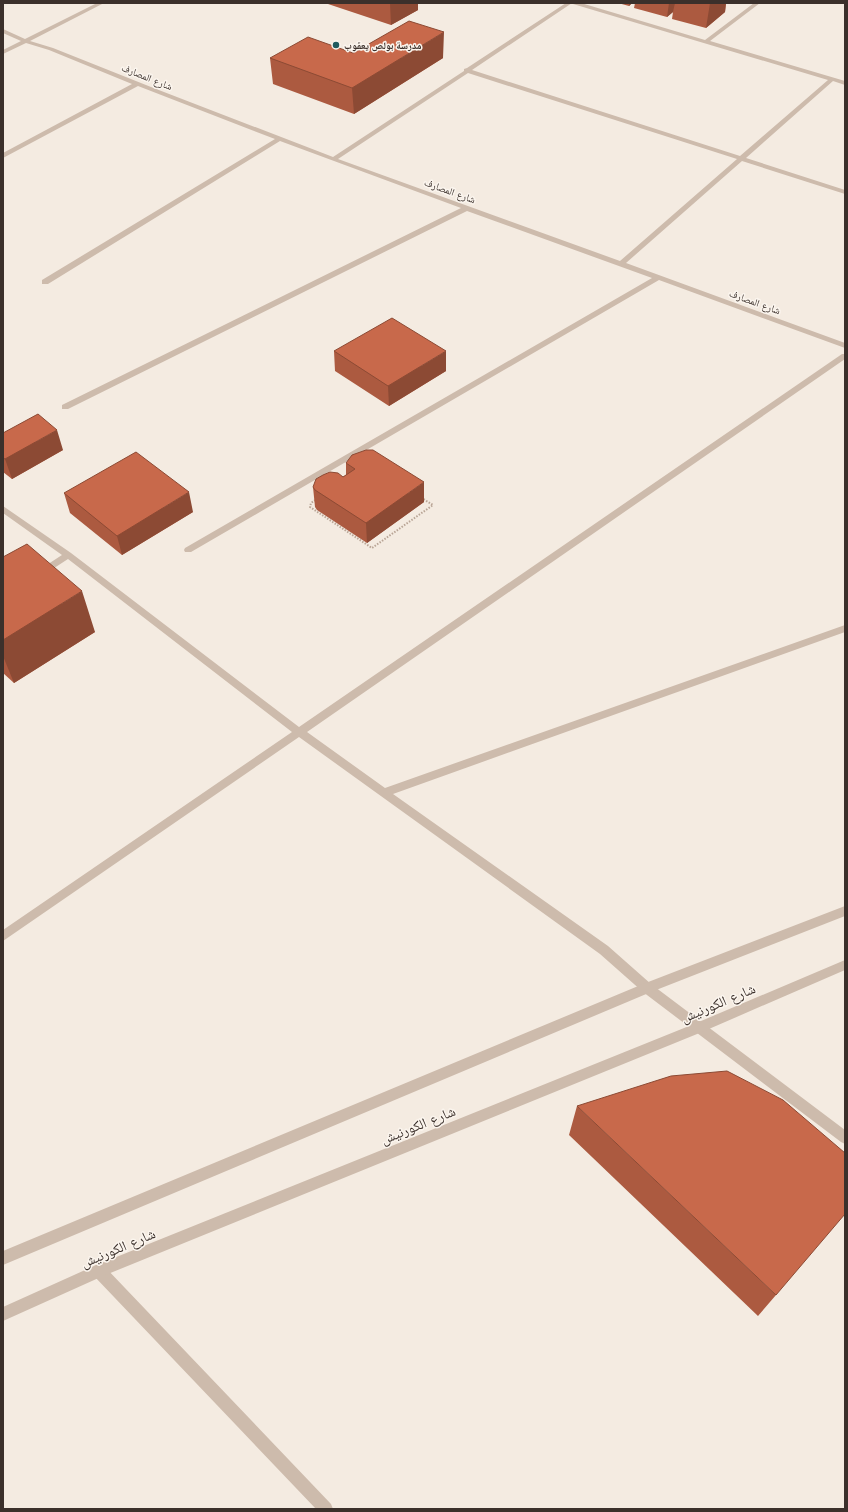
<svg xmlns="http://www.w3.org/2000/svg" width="848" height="1512" viewBox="0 0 848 1512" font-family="'Work Sans','Noto Naskh Arabic',sans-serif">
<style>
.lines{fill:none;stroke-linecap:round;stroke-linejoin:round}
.path{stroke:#b9a596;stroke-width:2;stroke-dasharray:1.5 1.5;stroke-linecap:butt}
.minor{fill:#cdbbac;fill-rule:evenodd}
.tertiary{fill:#cdbbac;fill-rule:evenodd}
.wall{fill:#ac5a40}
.shaded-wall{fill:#8c4a34}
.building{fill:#c8694b;stroke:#8c4a34}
.poi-dot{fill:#1f5a5e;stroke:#fbf5ee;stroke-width:1.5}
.labels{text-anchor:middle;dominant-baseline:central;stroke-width:3;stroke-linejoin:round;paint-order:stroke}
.far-poi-label{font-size:10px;font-weight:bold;fill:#3b302b;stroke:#fbf5ee;text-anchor:start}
.far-street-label{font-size:10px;fill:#3b302b;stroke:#fbf5ee}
.near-street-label{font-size:14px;fill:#3b302b;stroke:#fbf5ee}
</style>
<rect width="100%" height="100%" fill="#f4ebe1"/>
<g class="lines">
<!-- path -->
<path class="path" d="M370,466l63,39 -61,43 -62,-41 1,-4 22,-15 11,5 6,-4 -7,-5c6,-10 16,-15 27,-18z"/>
<!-- minor -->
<path class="minor" d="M97,3h7l-74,38 23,7 98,39 182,70 131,-86v-2l3,-1 99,-65h15l124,37 49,-37h6l-50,38 135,40v4l-12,-4 -87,77 99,32v4l-103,-33 -116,102 219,80v5l-186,-68 -468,272h-6l-1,-2 1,-2 467,-270 -185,-67 -399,198h-6v-4l399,-197 -181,-67 -232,143h-6v-4l233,-141 -137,-53 -135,72v-5l129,-69 -83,-34 -23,-7 -23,11v-4l18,-9 -18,-8v-4l22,10zM572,3l1,1 255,76 -88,76 -268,-86zM468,73l269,86 -117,102 -282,-102z
M842,354h3v5l-538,373 78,56 460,-163v7l-452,162 215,152 43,38 194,146v14l-4,-2 -198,-150 -43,-38 -301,-217 -296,204v-11l289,-198 -224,-173 -23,15h-6l-1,-2 1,-2 23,-15 -59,-42v-7l68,47 228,174z
M99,1264l5,2 227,238 2,5h-17l-222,-233 -2,-5 2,-5z"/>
<!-- tertiary -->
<path class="tertiary" d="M845,906v10l-194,76 -648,273v-14l640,-267z
M845,960v10l-143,62 -599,244 -100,45v-14l91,-41 600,-242z"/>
</g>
<!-- wall -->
<path class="wall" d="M325,3h93v7l-27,15z
M618,3h14l-3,3z
M635,3h91l-1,9 -19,16 -34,-9 1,-7 -6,5 -33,-9z
M270,58h173l-89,56 -81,-30z
M334,351l112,20 -57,35 -54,-35z
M3,433l60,17 -51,29 -9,-7z
M346,463l78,39 -57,41 -50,-33 -2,-3 -2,-20 30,-10 3,-2z
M64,493l129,19 -71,43 -52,-42z
M3,557l92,75 -81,51 -11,-10z
M577,1106l199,189 -18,21 -189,-181z"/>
<!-- shaded-wall -->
<path class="shaded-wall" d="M390,3h28v7l-27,15z
M629,3h3l-3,3z
M669,3h6l-2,9 -6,5z
M710,3h16l-1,9 -19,16z
M444,32l-1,26 -89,56 -2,-26z
M446,351v20l-57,35 -1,-20z
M57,430l6,20 -51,29 -7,-20z
M424,482v20l-57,41 -1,-20z
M189,492l4,20 -71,43 -5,-19z
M82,591l13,41 -81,51 -11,-27v-16z"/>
<!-- building -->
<path class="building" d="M409,21l35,11 -92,56 -82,-30 38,-21 45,16z
M392,318l54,33 -58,35 -54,-35z
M38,414l19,16 -52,29 -2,-1v-25z
M366,450h7l51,32 -58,41 -51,-33 -2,-3 3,-8 7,-4 7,-3 8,1 5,4 12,-8 -9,-6 6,-8z
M136,452l53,40 -72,44 -53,-43z
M27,544l55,47 -79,49v-83z
M727,1071l56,29 62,53v61l-69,81 -199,-189 94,-30z"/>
<!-- markers -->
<circle class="poi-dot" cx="336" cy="45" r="4"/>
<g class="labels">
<!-- far-poi labels -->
<g class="far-poi-label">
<text x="344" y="45">مدرسة بولص يعقوب</text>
</g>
<!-- far-street labels -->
<g class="far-street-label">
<text transform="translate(147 77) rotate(22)">شارع المصارف</text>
<text transform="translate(450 191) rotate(20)">شارع المصارف</text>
<text transform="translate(755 302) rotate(20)">شارع المصارف</text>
</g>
<!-- near-street labels -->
<g class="near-street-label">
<text transform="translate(718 1003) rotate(-23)">شارع الكورنيش</text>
<text transform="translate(418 1125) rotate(-22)">شارع الكورنيش</text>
<text transform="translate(118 1248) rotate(-23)">شارع الكورنيش</text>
</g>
</g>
<!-- border -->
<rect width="848" height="1512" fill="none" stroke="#3b302b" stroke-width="8"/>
</svg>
